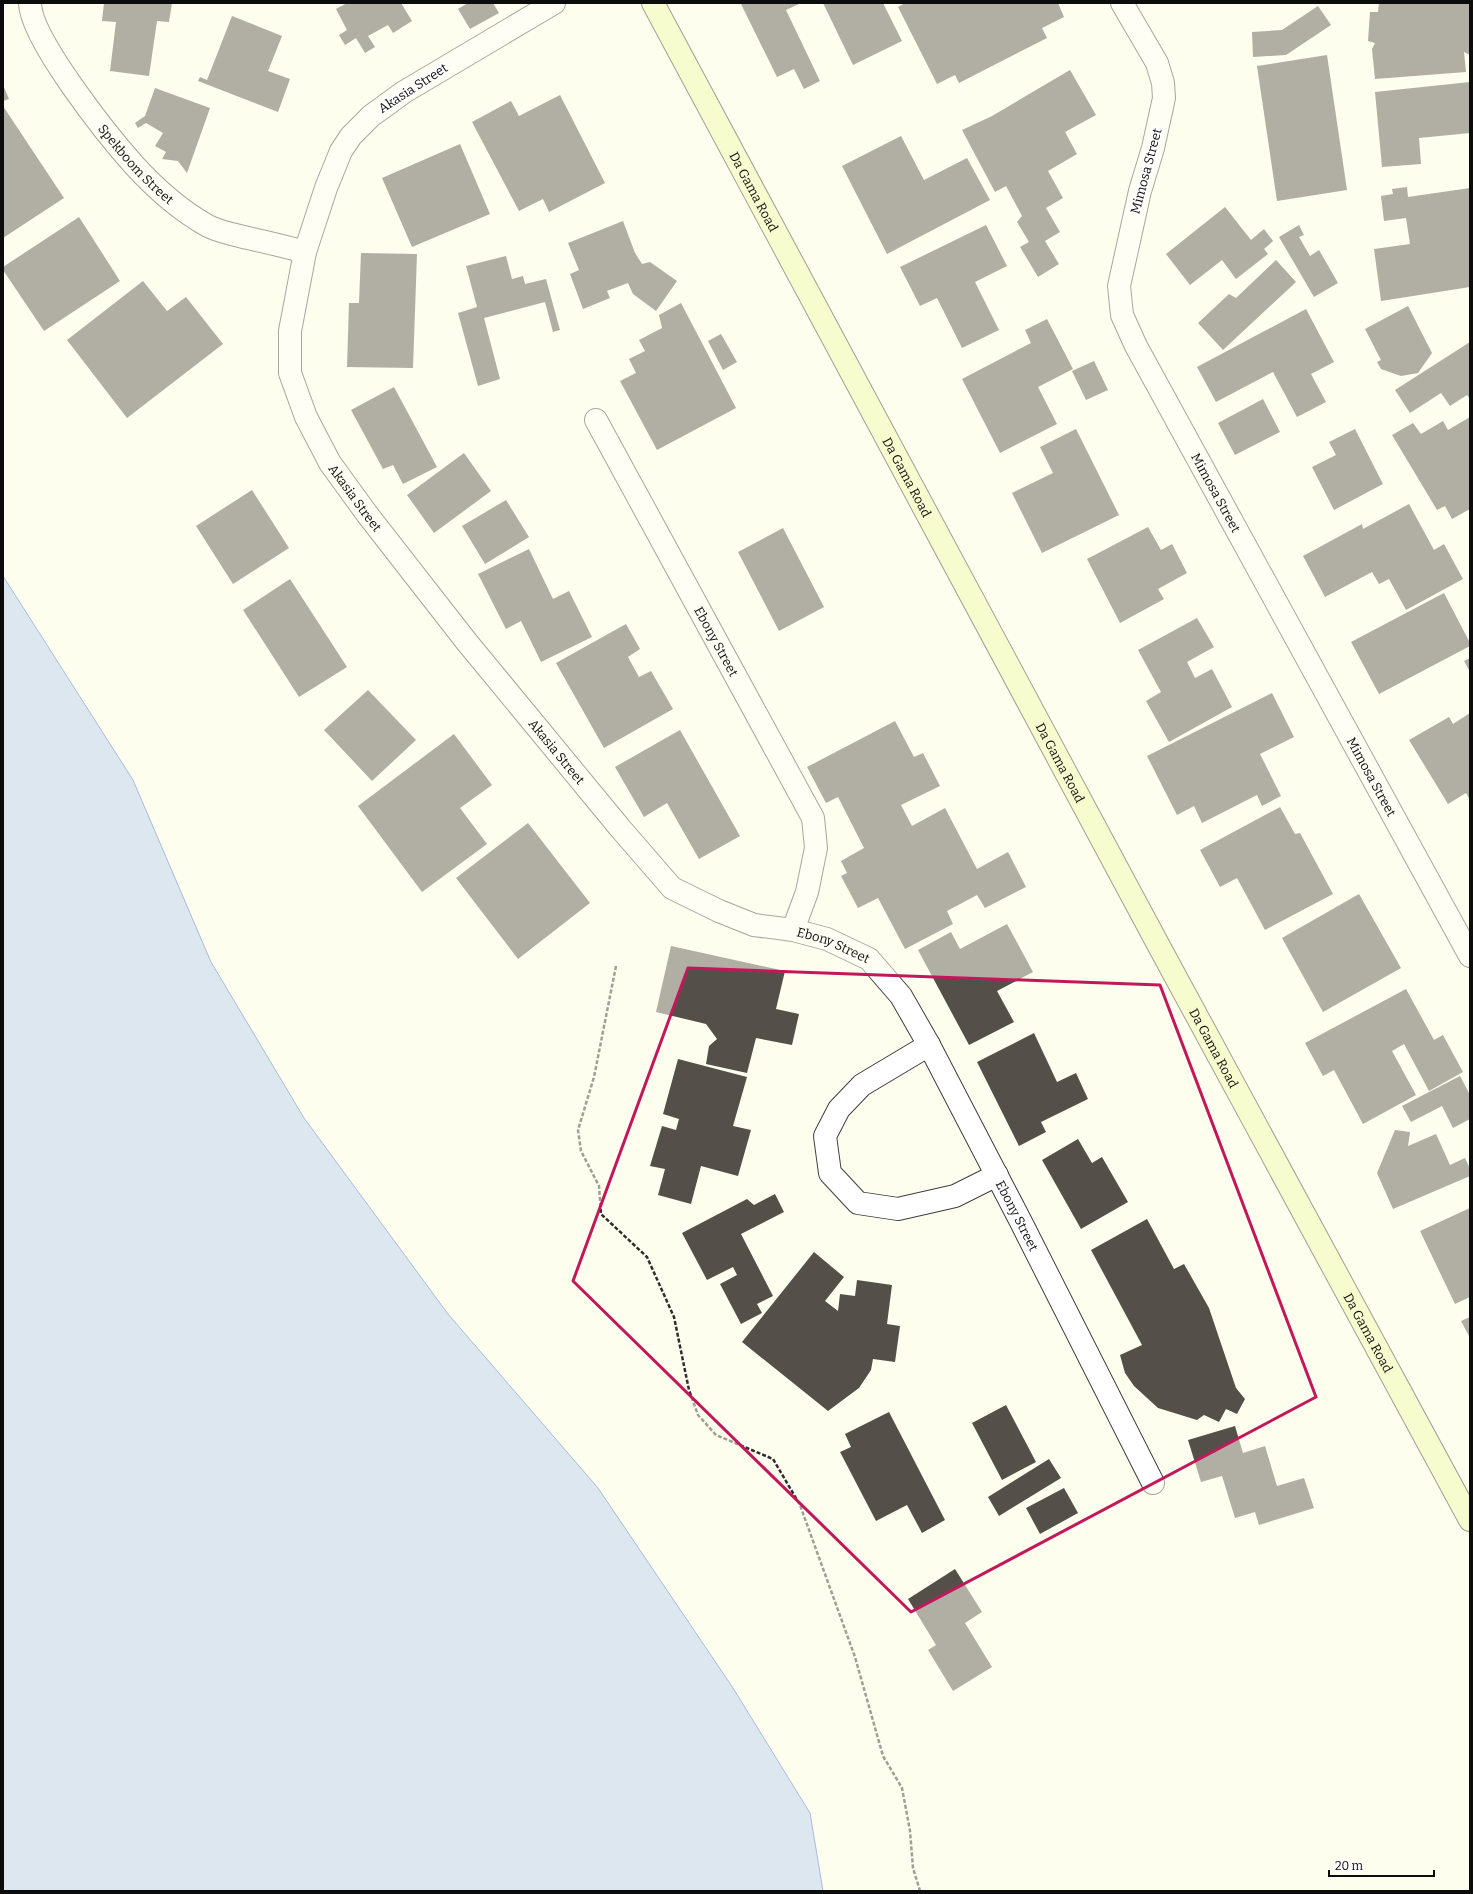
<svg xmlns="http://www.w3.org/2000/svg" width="1473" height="1894" viewBox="0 0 1473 1894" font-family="Bitter,serif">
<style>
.water{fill:#b4ccf2;stroke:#406ec5}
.building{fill:#545049}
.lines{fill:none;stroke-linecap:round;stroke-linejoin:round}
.street-casing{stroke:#3f3f3f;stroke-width:24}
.secondary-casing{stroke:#2e2e2e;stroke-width:24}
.path{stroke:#2e2e2e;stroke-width:2.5;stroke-dasharray:4 2;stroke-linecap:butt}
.street{stroke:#fff;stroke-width:22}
.secondary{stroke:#effaab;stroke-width:22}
.marked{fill:none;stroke:#c2185b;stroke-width:3;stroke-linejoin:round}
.labels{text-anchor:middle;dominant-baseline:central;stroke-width:4;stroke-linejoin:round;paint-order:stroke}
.street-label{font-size:13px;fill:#0c0c0c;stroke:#fff}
</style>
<rect width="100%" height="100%" fill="#fdfeed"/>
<!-- water -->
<path class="water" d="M3,576l130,204 78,182 93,156 144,196 150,174 135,200 77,125 13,78h-820z"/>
<!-- building -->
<path class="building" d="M104,3h68l-3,19 -12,-1 -8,55 -39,-5 6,-49 -14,-1z
M347,3h54l11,18 -19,12 -5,-8 -20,11 7,11 -10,6 -9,-15 -11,7 -6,-10 8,-5 -11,-21z
M468,3h25l6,10 -29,16 -12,-20z
M743,3h58l-15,7 34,71 -16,8 -10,-20 -17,8 -36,-73z
M823,3h60l19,38 -49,24z
M905,3h153l6,14 -22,11 5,10 -88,45 -4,-8 -18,9 -39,-77z
M1379,3h91v52l-6,-3 2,20 -91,7 -3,-30 3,-6 -7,-2 2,-29h8z
M1318,6l13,19 -45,30 -33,2 -1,-25 30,-2z
M232,16l50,20 -14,35 22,8 -12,33 -80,-31 2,-4 7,3z
M1327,55l20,135 -70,11 -20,-135z
M1070,70l26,45 -31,17 12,22 -29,17 15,27 -17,10 14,24 -15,9 14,23 -21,13 -18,-30 9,-5 -12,-20 5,-6 -16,-30 -11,6 -33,-62 30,-14z
M1470,82v51l-51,5 2,26 -39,3 -7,-75z
M3,85l6,14 -6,2z
M155,88l55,20 -23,65 -9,-12 -16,-2 4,-7 -11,-6 8,-13 -17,-10 -8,5 -3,-5 10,-7z
M560,95l45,88 -56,29 -6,-13 -24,12 -47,-89 39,-21 8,15z
M3,106l61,92 -61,40z
M901,136l23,44 43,-22 23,42 -103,54 -45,-88z
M460,144l30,70 -78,33 -30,-69z
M1407,187l1,10 62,-9v99l-89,14 -7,-52 36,-5 -4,-26 -22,3 -3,-25 12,-2 -1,-5z
M1225,207l26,33 13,-11 9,12 -9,8 4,5 -32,25 -14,-19 -32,25 -24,-31z
M79,217l41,64 -76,50 -41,-61v-3z
M623,221l12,32 7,11 8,-2 27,19 -21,30 -23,-17 -5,-11 -21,8 3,7 -27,11 -13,-35 9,-4 -11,-27z
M986,225l21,41 -32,16 24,48 -37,18 -25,-50 -17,8 -20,-39z
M1299,225l5,10 -5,2 11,19 9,-6 19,33 -24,14 -35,-60z
M361,253l56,1 -4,114 -66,-1 2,-64h10z
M506,256l6,23 11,-3 2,8 21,-5 14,51 -7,2 -8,-30 -61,16 16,61 -22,7 -20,-73 19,-6 -11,-41z
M1276,260l20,22 -73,68 -25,-27 31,-29 7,4z
M143,281l24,30 19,-14 37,47 -96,74 -60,-78z
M681,303l55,105 -79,42 -37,-69 16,-8 -7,-14 16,-8 -6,-11 23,-12 -3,-13z
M1408,306l24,47 -14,20 -17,3 -20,-7 -4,-7 4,-2 -16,-31z
M1306,309l28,53 -23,12 15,28 -29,15 -24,-45 -57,30 -19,-35z
M1047,319l26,50 -35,18 19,37 -57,29 -38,-74 69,-36 -6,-13z
M721,334l16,28 -14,8 -15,-29z
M1470,342v57l-3,-4 -17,11 -9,-13 -31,20 -15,-23z
M1094,361l14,29 -22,10 -14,-29z
M394,387l43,80 -34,17 -10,-19 -10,4 -32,-59z
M1263,399l17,33 -45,23 -17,-32z
M1470,417v92l-18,10 -7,-13 -8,4 -45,-75 21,-12 8,11 22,-13 5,9z
M1076,429l43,86 -77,38 -30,-60 41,-20 -13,-26z
M1355,429l28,55 -49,26 -22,-43 24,-12 -7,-13z
M464,453l27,38 -57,42 -27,-38z
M252,490l37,58 -56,36 -37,-58z
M506,500l23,37 -44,27 -23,-38z
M1409,504l25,46 10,-6 19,35 -57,31 -17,-31 -10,5 -7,-12 -47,25 -22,-41 59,-32 1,5z
M1148,527l13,23 11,-6 15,29 -29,16 6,10 -44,24 -33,-64z
M783,528l41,79 -45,24 -41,-79z
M529,549l24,50 16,-8 23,46 -51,25 -20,-41 -15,8 -28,-55z
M290,579l57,88 -48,30 -56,-87z
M1444,593l26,50v3l-91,48 -28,-52z
M1197,618l17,29 -27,15 8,16 17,-9 20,38 -63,35 -23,-41 15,-9 -23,-42z
M626,624l14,25 -12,8 11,20 12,-6 22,38 -69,39 -48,-85z
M1470,658v14l-6,-11z
M368,690l48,50 -44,41 -48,-51z
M1272,693l22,44 -34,17 21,42 -19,10 -5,-11 -55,28 -8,-17 -17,9 -30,-59z
M1470,713v87l-4,-7 -18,11 -39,-64 40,-23 4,7z
M895,721l19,36 9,-4 17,33 -39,19 11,21 33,-18 32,61 31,-17 18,35 -41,21 -8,-13 -30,16 6,13 -48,25 -27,-51 -20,10 -17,-32 6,-3 -6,-12 23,-13 -26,-51 -12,6 -19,-36z
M680,730l60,106 -41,23 -32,-56 -23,14 -29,-50z
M454,734l38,51 -32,23 27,36 -65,48 -64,-86z
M1280,807l15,27 5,-1 33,61 -68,36 -28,-52 -17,9 -20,-37z
M528,823l62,80 -72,56 -62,-81z
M1359,894l42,74 -78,44 -41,-74z
M1007,924l26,48 -36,19 17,31 -45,23 -51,-95 33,-18 9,17z
M671,946l114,25 -9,38 23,5 -7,31 -36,-7 -9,35 -41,-9 3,-18 8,-7 -11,-15 -50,-12z
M1406,989l28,51 9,-5 20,37 -34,19 -25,-47 -12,7 24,44 -53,29 -29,-54 -11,6 -18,-33z
M1034,1033l23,49 19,-9 12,26 -47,23 5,10 -27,14 -42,-84z
M678,1059l69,18 -14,49 18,4 -13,46 -37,-10 -10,38 -33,-9 7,-26 -15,-3 12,-40 14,4 3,-11 -16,-5z
M1460,1076l10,19v24l-17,9 -11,-22 -31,16 -9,-16z
M1395,1130l15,2 -2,14 28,-12 14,31 15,-7 5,11v7l-77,33 -16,-36z
M1078,1139l14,24 10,-6 26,45 -47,27 -39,-69z
M775,1194l9,18 -43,22 32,62 -16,8 5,9 -21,11 -21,-40 17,-9 -4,-8 -26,13 -25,-47 65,-34 7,6z
M1470,1208v89l-15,7 -35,-73z
M1147,1219l27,50 10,-5 25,44 27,80 9,11 -8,15 -11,-5 -7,13 -15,-7 -7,5 -39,-12 -24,-22 -9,-13 -5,-18 22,-10 -51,-95z
M814,1252l30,25 -19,24 13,10 2,-17 15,2 2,-16 35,5 -5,39 13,2 -5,36 -22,-3 -2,11 -12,18 -31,23 -86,-69z
M1470,1317v21l-9,-17z
M1006,1405l30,57 -34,18 -30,-57z
M889,1412l56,108 -23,13 -15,-28 -31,16 -36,-69 11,-5 -6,-13z
M1235,1426l8,27 22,-7 12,40 27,-8 10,30 -55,17 -4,-13 -20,6 -13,-42 -21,6 -13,-42z
M1049,1459l12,19 -62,38 -11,-19z
M1064,1488l14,25 -38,21 -14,-26z
M955,1569l27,43 -17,11 27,44 -39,24 -25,-41 8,-5 -28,-46z"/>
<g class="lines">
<defs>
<g id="street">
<path id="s1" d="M30,3c0,35 78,133 104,162 21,23 47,46 74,61 14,7 29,9 44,13 18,4 35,8 53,13"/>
<path id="s2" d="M554,3l-150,89 -33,24 -20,20 -10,15 -15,37 -21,64 -15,79v42l16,44 24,46 37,51 99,127 154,187 52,60 47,23 35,14 39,5"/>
<path id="s3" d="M1122,3l35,60 6,20 1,15 -11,50 -13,43 -21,95 3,29 14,31 334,610"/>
<path id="s4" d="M596,420l217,398 3,30 -9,44 -14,38 34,9 42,20 32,37 28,49 92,177 132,261"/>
<path d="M929,1045l-67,40 -23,24 -14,27 5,37 28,30 40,6 57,-13 42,-21"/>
</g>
<g id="secondary">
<path id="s5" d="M653,3l507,945 310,572"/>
</g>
</defs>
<!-- street casing -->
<use href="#street" class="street-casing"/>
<!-- secondary casing -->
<use href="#secondary" class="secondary-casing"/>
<!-- path -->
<path class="path" d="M616,966l-22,111 -16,53 3,21 18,35 2,28 46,43 27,60 15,73 9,25 18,20 57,24 27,46 55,152 28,99 19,32 8,43 3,37 7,23"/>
<!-- street -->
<use href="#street" class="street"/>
<!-- secondary -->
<use href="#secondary" class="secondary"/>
</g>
<!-- marked area -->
<path d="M0 0H1473V1894H0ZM688,968l472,17 156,412 -405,215 -338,-331z" fill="#fdfeed" fill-opacity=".55" fill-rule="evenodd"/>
<path class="marked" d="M688,968l472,17 156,412 -405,215 -338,-331z"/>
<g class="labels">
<!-- street labels -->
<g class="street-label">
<text transform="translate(413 88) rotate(-33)">Akasia Street</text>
<text stroke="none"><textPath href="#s1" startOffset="195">Spekboom Street</textPath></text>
<text transform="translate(1146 171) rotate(-75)">Mimosa Street</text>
<text stroke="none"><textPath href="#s5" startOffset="214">Da Gama Road</textPath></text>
<text stroke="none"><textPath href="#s5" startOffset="538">Da Gama Road</textPath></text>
<text stroke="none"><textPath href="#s3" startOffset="529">Mimosa Street</textPath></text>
<text stroke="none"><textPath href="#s2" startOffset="633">Akasia Street</textPath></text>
<text stroke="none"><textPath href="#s4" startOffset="252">Ebony Street</textPath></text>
<text stroke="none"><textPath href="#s2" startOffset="957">Akasia Street</textPath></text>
<text stroke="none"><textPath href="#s5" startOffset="862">Da Gama Road</textPath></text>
<text stroke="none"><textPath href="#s3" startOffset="853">Mimosa Street</textPath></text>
<text stroke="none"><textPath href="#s4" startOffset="612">Ebony Street</textPath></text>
<text stroke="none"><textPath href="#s5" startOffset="1186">Da Gama Road</textPath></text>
<text stroke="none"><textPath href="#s4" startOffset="948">Ebony Street</textPath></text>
<text stroke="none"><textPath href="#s5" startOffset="1510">Da Gama Road</textPath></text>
</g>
</g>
<!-- border -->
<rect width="1473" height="1894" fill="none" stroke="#0c0c0c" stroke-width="8"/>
<!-- scale -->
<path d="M1329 1870v6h105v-6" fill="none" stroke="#0c0c0c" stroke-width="2"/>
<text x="1335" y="1870" font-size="12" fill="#0c0c0c" stroke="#ffffff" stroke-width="3" paint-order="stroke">20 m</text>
</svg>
